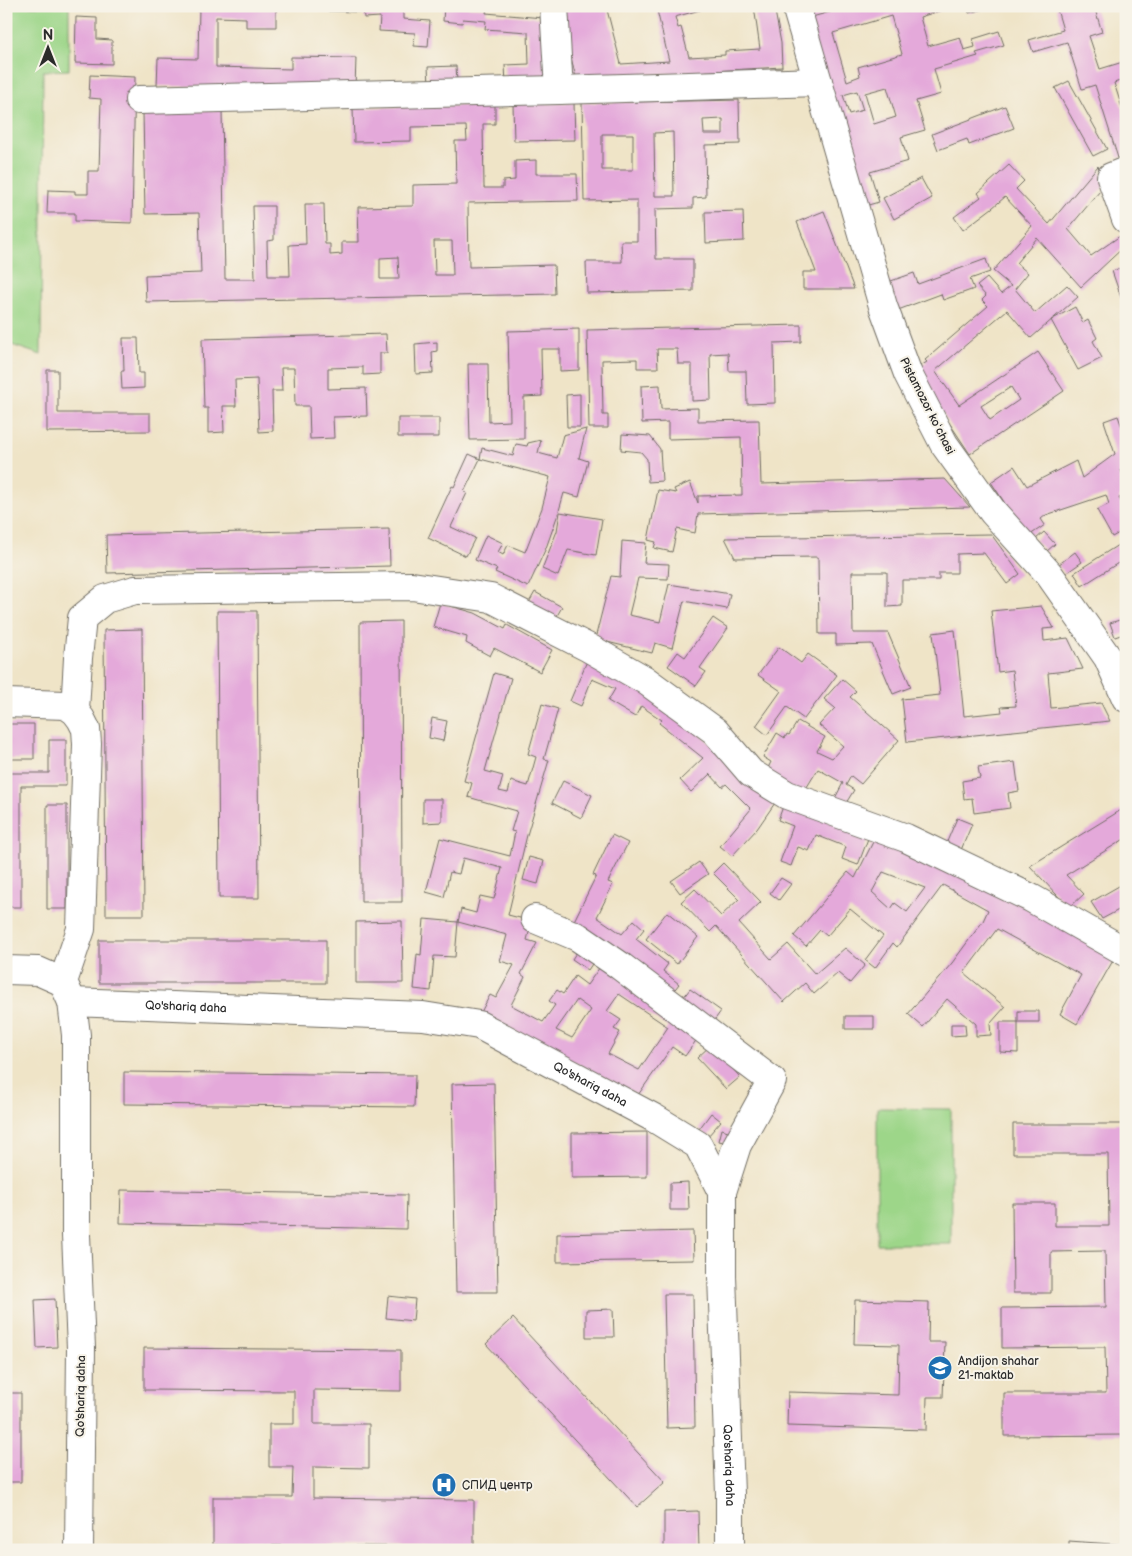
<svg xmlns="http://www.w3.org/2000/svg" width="1132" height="1556" viewBox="0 0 1132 1556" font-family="'Balsamiq Sans',sans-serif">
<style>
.green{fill:#9dd689;stroke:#64805a}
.building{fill:#e4a9da;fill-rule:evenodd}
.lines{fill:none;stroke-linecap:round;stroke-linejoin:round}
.minor-casing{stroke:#706c62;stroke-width:30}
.minor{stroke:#fff;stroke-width:28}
.labels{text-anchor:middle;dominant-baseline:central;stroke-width:4;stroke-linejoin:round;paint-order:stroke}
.street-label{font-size:12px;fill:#2b2b2b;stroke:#f7f3e8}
.poi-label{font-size:12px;fill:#2b2b2b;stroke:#f7f3e8;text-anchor:start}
</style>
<rect width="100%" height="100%" fill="#f7f3e8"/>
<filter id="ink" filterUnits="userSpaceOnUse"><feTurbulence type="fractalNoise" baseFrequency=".02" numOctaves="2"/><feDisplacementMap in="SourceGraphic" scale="10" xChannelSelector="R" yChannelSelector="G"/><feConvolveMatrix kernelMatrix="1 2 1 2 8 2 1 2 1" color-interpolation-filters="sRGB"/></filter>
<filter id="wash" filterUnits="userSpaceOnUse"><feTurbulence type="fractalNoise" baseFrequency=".0096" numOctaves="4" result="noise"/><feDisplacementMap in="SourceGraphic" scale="20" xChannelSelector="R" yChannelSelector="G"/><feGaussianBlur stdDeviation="1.12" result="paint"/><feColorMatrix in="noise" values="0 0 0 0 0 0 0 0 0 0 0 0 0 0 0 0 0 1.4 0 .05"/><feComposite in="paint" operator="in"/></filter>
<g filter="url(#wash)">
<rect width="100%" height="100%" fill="#efe4c7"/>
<!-- green -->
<path class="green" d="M6,6h63v64l-26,1 -2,284 -35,-12z
M877,1108l74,1v135h-74z"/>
<g id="blocks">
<!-- building -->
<path class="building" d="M199,6h77v21h-30v-9l-30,-1v50l75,2v-12l65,1 -1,30 -198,-2 1,-28 40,1z
M324,6h35v6l-35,-1z
M363,6h40v13l27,2 -2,26 -14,-1 1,-13 -36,-2 1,-14 -16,1z
M444,6l43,2 -1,5 57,5 7,64 -44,2 -1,-19 24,-1 -1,-32 -43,-3 1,-8 -23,-2 -1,4 -19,-2z
M563,6h43l15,58 48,-3 -13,-55h58l-39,11 3,11 3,-1 8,30 36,-2v-4l35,-2 -6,-43h20l7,37 1,24 -158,9 -47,5 -19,-74z
M851,6h104l-35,11 8,29 32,-9 4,13 11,-3 -2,-8 26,-8 5,14 -28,8 2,3 -44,13 7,25 -25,7 9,29 -24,7 7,24 -38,11 9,30 -18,5 -56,-188zM891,16l11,38 -44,13 2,9 -13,5 -14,-48zM887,87l9,30 -22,7 -9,-31zM857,91l6,19 -14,4 -6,-19z
M967,6h24v1l-22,6z
M1056,6h38l8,26 -13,4 11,33 26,-8v18l-12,4 11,34 1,-1v39l-8,3 -23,-73 -13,4 -15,-47 -34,10 -4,-12 34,-10z
M76,17l21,1v21l15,1v24l-37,-1z
M456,66l1,16 -28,2 -1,-17z
M90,75l45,2 -3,146 -57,-2v-8h-28l1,-23 27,1v3h13v-23h11l2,-72 -12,-1z
M1069,81l38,68 -14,7 -38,-68z
M739,100l1,44 -35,1 1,52 -13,1v10l-38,1 1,50h37v32l-106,2 -1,-31h36l-1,-21h16v-41l-53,1 -2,-98zM723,119v15h-19l-1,-14zM673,132l1,64h-19l-1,-63zM602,134h31v36h-31z
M574,103l1,37 -61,1 -1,-37z
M495,105v19h-12l1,64h19v-7l12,-1v-19l21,-1v14h41l1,27 -110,2 1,64 85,-2 1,29 -409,8 -1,-27 56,-2 -2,-60 -54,1 -2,-102 79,-2 3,169h30l-2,-73h21v34l-7,1 1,35h22l-1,-31 17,-1 -1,-40h19l1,40h5v11l12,-1v-12h17l-1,-35 55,-1v-21l43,-1 -1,-43h12l-1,-15 -55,1v14l-57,1 -1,-34zM434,241h18l1,34h-18zM398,257l1,22h-19v-21z
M1005,106l9,22 -45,17 -2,-6 -29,11 -6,-16z
M1009,165l15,16 -8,8 33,35 49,-58 7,19 -37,44 23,27 29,-20 6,5v4l-45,42 -44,-49 -21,25 12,10 -13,16 20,24 32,-28 11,12 -47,41 -24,-28 -72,61 24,34 79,-53 26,39 -94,63 -56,-84 13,-8 -2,-2 63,-54 -6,-6 4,-4 -9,-10 10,-8 14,16 10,-8 -18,-15 39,-45 -27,-29 -13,11 -29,22 -9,-13 27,-20 -3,-4zM1011,387l8,13 -29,20 -9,-14z
M921,178l11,20 -38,21 -11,-21z
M743,211l1,30 -38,2 -1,-31z
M824,211l30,78h-51v-17h13l-19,-50z
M986,259l4,13 -20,7 4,10 -31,11 -2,-6 -43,16 -10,-28 26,-9 4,11z
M1126,266v43h-1l-13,-38z
M1075,307l8,16 5,-3 9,18 -4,3 9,17 -24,12 -27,-50z
M801,325v17l-27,1 1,60 -28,1 -1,-33h-17l-1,-18 -18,1 1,46 -19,1v-37h-14l-1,-15h-20l1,19h-21v-9l-35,1 1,55h5v13h-19l-2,-98z
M579,329v41l-19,1v-22h-19l1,47 -18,1v42l-54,1 -2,-76h20l1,58 21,-1 -2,-90z
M386,334l1,19h-7v21l-17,1v-8l-35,1v21l38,-1 1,28 -34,1 1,21 -24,1 -1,-33h-14l-1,-38h-13l1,23h-10l1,40 -14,1 -2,-53 -22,1 1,26h-13l1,26 -16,1v-25h-4l-2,-69z
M123,338h15l1,35h5v15l-22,1 -1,-18h3z
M437,342v9l-5,1 1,21 -17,1 -1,-30z
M47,370h11v43h92v18l-103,1z
M660,385l1,24 37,-1v13l61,-1 2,64 184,-5 25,28 -272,7 -3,19 -18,-4 -5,23 -18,-4 2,-6 -8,-2 10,-50 18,3 -2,-4 16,-7 8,21v-7l44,-1 -1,-58 -73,2v-17l-26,1 -1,-37z
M580,394v33h-13l-1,-32z
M1118,416l8,22v30l-5,2 5,14v10l-7,4 7,12v19l-14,8 -15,-27 12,-6 -3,-9 -60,20 -5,4 4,6 -18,12 -36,-55 23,-16 13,20 49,-25 6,17 33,-24 -11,-33z
M398,418h41v19h-41z
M586,429l-7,29 9,3 -9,36 -15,-4 -6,21 -12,34 -18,39 -33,-15 2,-3 -22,-9 11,-25 17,8 -5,9 5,3 5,-10 17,7 17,-44 8,-31 -70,-18 -16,33 3,1 -16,34 24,11 -9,18 -38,-18 24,-52 2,1 15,-33 11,5 2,-11 31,8 3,-12 11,2 1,-3 13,-3 -3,13 19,5 6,-23z
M622,434l28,2 10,13 2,32 -14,1 -1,-23 -6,-7 -20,-2z
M560,512l42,7 -6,36 -28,-5 -10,26 -16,-7 15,-38z
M389,529l1,37 -283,7 -1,-38z
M1044,532l11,12 -9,8 -11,-12z
M991,534l29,40 -13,10 -23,-31 -27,1v19h-18v7h-37v26l-15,1v-35h-35l1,61h35l23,54 -18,7 -21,-50 -36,1v-11h-17l-1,-77 -83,1 -10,-20z
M622,541l24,2 -2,20 25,1 -1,15 -30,-1 -9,37 31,7 9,-38 61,10 -3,15 -43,-8 -12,47 -17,-5 -3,10 -57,-14 16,-63 9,1z
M1118,545l8,13 -44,28 -8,-13z
M1075,552l7,10 -17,12 -7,-9z
M535,592l27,15 -8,14 -27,-15z
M440,603l35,10 30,16 2,-4 45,25 -12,22 -46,-24 -4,8 -24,-13 1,-6 -34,-10z
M1041,606l13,22 -11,1 1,12 24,-3 15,31 -35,4 3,35 50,-5 9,18 -203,21 -5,-43 38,-4 -7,-62 22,-3 9,86 38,-4 -1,-5 15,-1 -4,-36 -14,2 -7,-61z
M217,611h40l2,287h-40z
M713,618l15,10 -28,40 6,4 -10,14 -28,-20 10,-14 7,5z
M1126,618v15l-11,4 -5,-14z
M401,621l1,281h-41l-1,-280z
M142,629l2,286h-38l-2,-285z
M779,647l22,16 7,-9 29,21 -33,44 -17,-12 -20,28 -11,-9 25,-35 -23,-16z
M587,661l63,31 127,108 -20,29 -25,27 -12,-10 31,-37 -25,-25 -4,3 -12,-13 -19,18 -11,-12 23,-22 -44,-35 3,-3 -21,-14 -6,11 -27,-16 7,-12 -23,-10 -11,27 -11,-5z
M494,673l17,5 -26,93 18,5 -4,15 9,2 3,-12 17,5 8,-29 -8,-3 14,-50 16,5 -14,50 5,1 -22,75 -19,80 24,6 -5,19 10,3 -16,31 4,3 -14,28 32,17 12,-17 -6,-4 8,-11 6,4 12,-18 12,9 18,-25 95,75 -15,21 -13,-9 -34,48 -158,-81 10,-19 6,3 18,-33 -14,-4 7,-26 -49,-13 3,-13 15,4 4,-17 14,3 8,-31 -39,-10 -4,16 -9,-2 -6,25 -18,-5 14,-54 70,18 5,-24 -4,-1 6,-20 -49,-14 4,-14 -8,-2zM619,994l49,33 -29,43 -31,-16 12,-22 -6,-3 7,-9 -14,-9zM577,1000l14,10 -19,28 -16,-8z
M842,679l14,12 -6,6 49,43 -38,44 -10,-8 -5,9 8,5 -11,18 -10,-6 10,-19 -25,-14 -16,26 -37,-21 6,-12 -8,-5 14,-24 8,5 2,-4 2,1 9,-14 27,16 -8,14 15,7 11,-12 -24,-21 16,-17 -11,-9z
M432,718l15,3 -4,20 -14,-3z
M6,724h28v35h-28z
M49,740h17v46h-45v121h-15v-134h43z
M1015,762l4,29 -11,2 2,15 -36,5 -2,-15 -8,1 -2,-18 18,-3 -2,-11z
M563,781l29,14 -11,23 -29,-15z
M423,799h19v23l-19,1z
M784,804l85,32 -11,29 -16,-6 4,-12 -30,-12 -7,16 -11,-4 -7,19 -11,-4 13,-36 -15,-6z
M47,805h20v104h-20z
M1126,807v31l-60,37 18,19 -15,14 -39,-42z
M957,818l15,6 -11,26 -15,-6z
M612,835l16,8 -20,39 5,2 -16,33 25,17 12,-14 10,9 -8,10 32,25 -5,7 16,13 -10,13 -97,-72 24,-49 -3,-1z
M875,838l80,30 160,89 -38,67 -17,-10 21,-39 -84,-46 -33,44 41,34 -15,17 1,11 -15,1v-12l-29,-25 -24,28 -15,-13 44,-51 31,-42 5,-11 -45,-25 -46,62 -4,-4 -18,25 -10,-8 18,-24 -33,-27 -23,27 -7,-6 -14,16 -12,-10 54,-64 7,6zM883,872l42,16 -18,24 -12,-9 -4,6 -19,-17z
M529,857l15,4 -6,23 -15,-4z
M699,862l9,12 -28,19 -9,-12z
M723,863l38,39 -22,21 32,36 17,-15 27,30 30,-26 20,17 -15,18 -12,-10 -24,21 -9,-11 -21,19 -68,-76 -6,6 -29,-30 14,-13 26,27 18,-17 -26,-26z
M781,878l10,6 -12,16 -9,-7z
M1126,882v24l-24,13 -11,-17z
M667,912l31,25 -21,27 -31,-25z
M424,919l34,3 -3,35 -21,-1 -3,35 -17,-2 3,-35 4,1z
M402,921l1,62h-47v-61z
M99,940h227v43h-227z
M582,944l16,11 -10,15 -16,-11z
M690,989l31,22 -10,14 -32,-22z
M1018,1011h21v11h-21z
M845,1016h29v13h-29z
M1000,1022h18v31l-18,-1z
M951,1024h14l1,11 -15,1z
M711,1045l29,32 -14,12 -29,-31z
M124,1072l291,3 -1,32 -290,-3z
M494,1083l4,209h-42l-4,-208z
M711,1113l10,8 -13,15 -9,-7z
M1013,1124h113v311l-122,1v-43h102l-1,-46 -103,1v-40l104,-1 -1,-56 -54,1v41h-38l-1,-90h43v23h54l-1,-72h-95z
M722,1129l12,4 -3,11 -12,-3z
M647,1132v45l-75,1v-45z
M688,1182l1,28h-19v-27z
M121,1190l286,5 -1,34 -286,-6z
M693,1231l1,29 -137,2v-28z
M664,1294h29l2,133 -28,1z
M388,1296l27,3 -2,22 -27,-3z
M55,1299l2,48 -20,1 -2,-48z
M855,1300l74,2 -1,40h17l-2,55h-16l-1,33 -139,-4 1,-34 110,3 1,-50 -45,-1z
M613,1309l1,28h-28v-27z
M513,1318l152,164 -28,25 -151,-163z
M144,1348l257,2v41l-87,-1v34h55v44l-56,-1v31l161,2v47l-261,-2v-48h79l1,-30h-24v-43h25v-33l-150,-1z
M6,1393h15v89h-15z
M698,1511l1,39h-35v-38z
M1069,1541l57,4v5h-57z"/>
</g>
</g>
<g filter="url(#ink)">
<use href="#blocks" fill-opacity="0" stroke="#706c62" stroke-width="1"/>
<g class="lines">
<defs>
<g id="minor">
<path d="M554,6l5,84"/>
<path d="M796,6l87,300 25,68 36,70 49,68 56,62 59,84 18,40"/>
<path d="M139,100l420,-10 259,-8"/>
<path d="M1126,171l-15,6 15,42"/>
<path d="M6,703l60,2 9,6 6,8 5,10 1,15 -6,185 -18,53"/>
<path d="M75,711l3,-53 4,-40 23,-19 30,-9 277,-4 79,12 98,50 56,32 70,51 36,42 36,22 119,43 125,60 95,54"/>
<path d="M535,919l43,18 41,28 153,116 -35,64 -15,47"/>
<path d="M6,970l32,1 25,11 9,20 4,33v200l5,113 -2,202"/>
<path id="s1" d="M72,1002l351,14 56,9 175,93 44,27 24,47v84l8,218v56"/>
</g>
</defs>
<!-- minor casing -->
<use href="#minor" class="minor-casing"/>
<!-- minor -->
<use href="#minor" class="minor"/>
</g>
</g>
<!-- icons -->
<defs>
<symbol id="school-disc" viewBox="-11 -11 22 22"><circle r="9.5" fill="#1f6fb2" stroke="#f7f3e8"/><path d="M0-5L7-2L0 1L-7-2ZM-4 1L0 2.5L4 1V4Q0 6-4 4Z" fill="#fff"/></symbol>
<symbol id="hospital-disc" viewBox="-11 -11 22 22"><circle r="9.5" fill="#1f6fb2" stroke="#f7f3e8"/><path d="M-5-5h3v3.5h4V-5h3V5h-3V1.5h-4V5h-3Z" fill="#fff"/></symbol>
</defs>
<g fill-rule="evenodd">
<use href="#school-disc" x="926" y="1354" width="28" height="28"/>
<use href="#hospital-disc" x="430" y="1471" width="28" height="28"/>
</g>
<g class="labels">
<!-- street labels -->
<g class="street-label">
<text transform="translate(927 406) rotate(63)">Pistamozor koʻchasi</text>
<text stroke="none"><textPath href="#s1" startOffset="114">Qo'shariq daha</textPath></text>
<text stroke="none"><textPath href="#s1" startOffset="534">Qo'shariq daha</textPath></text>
<text transform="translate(81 1396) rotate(-89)">Qo'shariq daha</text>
<text stroke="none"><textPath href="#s1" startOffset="984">Qo'shariq daha</textPath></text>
</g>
<!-- poi labels -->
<g class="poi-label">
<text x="958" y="1361">Andijon shahar<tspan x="958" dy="14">21-maktab</tspan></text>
<text x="462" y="1485">СПИД центр</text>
</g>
</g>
<!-- margin -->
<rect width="1132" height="1556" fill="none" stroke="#f7f3e8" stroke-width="25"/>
<!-- north arrow -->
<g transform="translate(48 48)" stroke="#f7f3e8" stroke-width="4" paint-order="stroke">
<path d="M0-4L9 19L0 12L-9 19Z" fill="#2b2b2b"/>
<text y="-8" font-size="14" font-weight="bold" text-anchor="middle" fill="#2b2b2b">N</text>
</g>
</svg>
